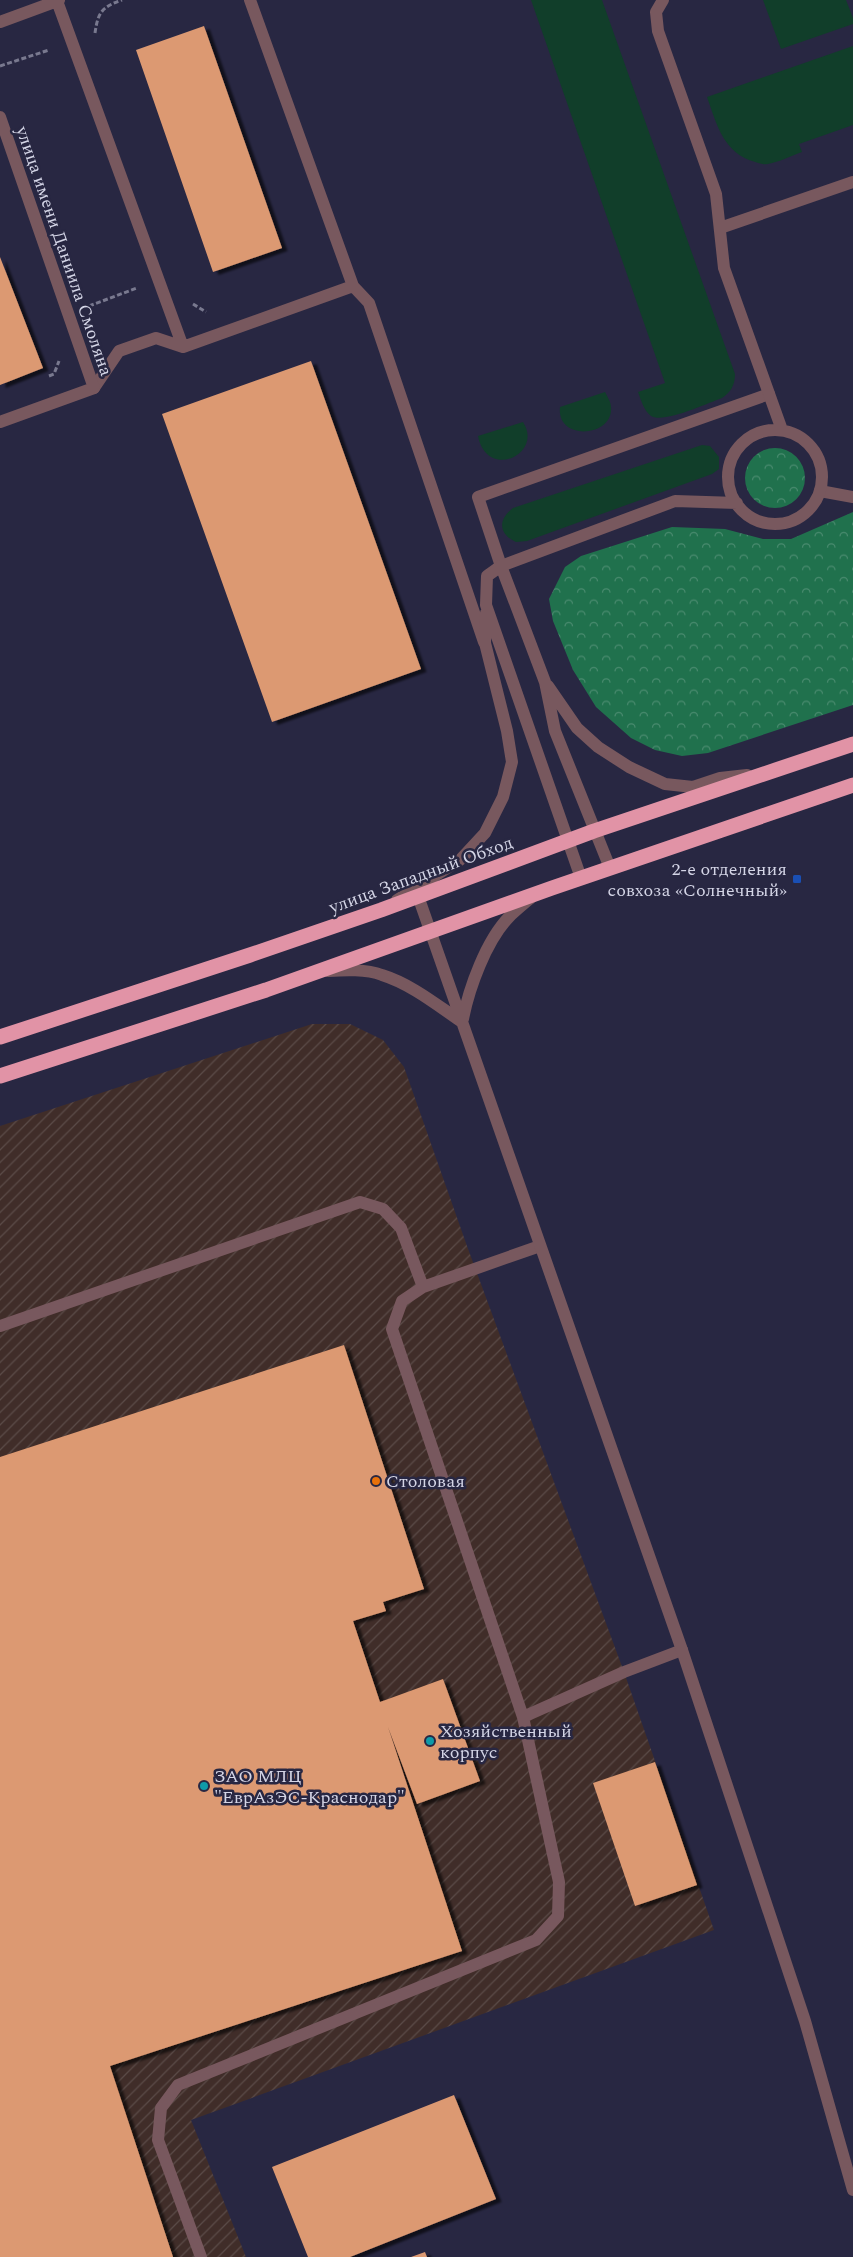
<svg xmlns="http://www.w3.org/2000/svg" width="853" height="2257" viewBox="0 0 853 2257" font-family="Spectral,serif">
<style>
.industrial{fill:url(#industrial-furrows)}
.grass{fill:#113e2a}
.forest{fill:url(#forest-crowns)}
.building{fill:#dc9972;filter:url(#shadow)}
.lines{fill:none;stroke-linecap:round;stroke-linejoin:round}
.path{stroke:#79798f;stroke-width:3;stroke-dasharray:5 2.5;stroke-linecap:butt}
.lane{stroke:#78585e;stroke-width:12}
.street{stroke:#78585e;stroke-width:12}
.highway{stroke:#e193a6;stroke-width:15}
.transit-dot{fill:#1a4fb4;stroke:#282742;stroke-width:2}
.food-dot{fill:#e8710a;stroke:#282742;stroke-width:2}
.culture-dot{fill:#0f9aa8;stroke:#282742;stroke-width:2}
.labels{text-anchor:middle;dominant-baseline:central;stroke-width:5;stroke-linejoin:round;paint-order:stroke}
.street-label{font-size:18px;fill:#d4d5e6;stroke:#282742}
.poi-label{font-size:18px;fill:#d4d5e6;stroke:#282742;text-anchor:start}
</style>
<defs>
<pattern id="industrial-furrows" width="10" height="10" patternUnits="userSpaceOnUse" patternTransform="scale(1.25)"><rect width="10" height="10" fill="#402d29"/><path d="M-1 1l2-2M0 10L10 0M9 11l2-2" fill="none" stroke="#5b4b48"/></pattern>
<pattern id="forest-crowns" width="20" height="18" patternUnits="userSpaceOnUse" patternTransform="scale(1.25)"><rect width="20" height="18" fill="#20714d"/><path d="M2 6a3 3 0 1 1 6 0M12 15a3 3 0 1 1 6 0" fill="none" stroke="#4a8b6f"/></pattern>
<filter id="shadow"><feDropShadow dx="5.5" dy="3" stdDeviation="1" flood-color="#0009"/></filter>
</defs>
<rect width="100%" height="100%" fill="#282742"/>
<!-- industrial -->
<path class="industrial" d="M312,1024h38l33,16 21,27 63,179 157,426 90,258 -523,190 55,137h-246v-1131z"/>
<!-- grass -->
<path class="grass" d="M531,0h71l133,374c0,11 -4,18 -13,24 -14,5 -59,26 -71,18 -7,-5 -10,-16 -13,-24l27,-9z
M763,0h83l7,18v6l-72,25z
M853,46v79l-54,19 3,8c-11,4 -23,10 -34,12 -7,1 -12,-2 -19,-4 -27,-11 -33,-38 -42,-63z
M605,392c2,4 6,10 6,15 3,30 -55,35 -51,0z
M523,422c21,32 -36,59 -45,14z
M702,445l8,1 9,11v12l-7,5 -185,67 -11,1c-18,-8 -18,-23 -3,-34z"/>
<!-- forest -->
<path class="forest" d="M745 478a30 30 0 1 1 60 0a30 30 0 1 1-60 0Z
M853,512v193l-145,48 -26,3 -27,-6 -24,-12 -35,-31 -23,-37 -20,-49 -4,-22 16,-32 16,-11 91,-29 53,2 38,10h28z"/>
<!-- building -->
<path class="building" d="M204,26l78,222 -69,24 -77,-222z
M0,257l43,111 -43,17z
M311,361l110,308 -149,53 -110,-308z
M344,1345l80,244 -41,13 3,9 -33,10 27,81 63,-23 37,102 -63,23 -29,-77 74,224 -352,115 63,191h-173v-800z
M655,1762l42,123 -62,21 -42,-123z
M454,2095l42,104 -146,58h-42l-36,-90z
M425,2252l2,5h-16z"/>
<g class="lines">
<!-- path -->
<path class="path" d="M95,33c3,-21 7,-26 27,-33
M0,66l49,-16
M193,304l13,8
M89,306l48,-18
M49,376l5,-2 5,-13"/>
<!-- lane -->
<path class="lane" d="M59,0l-2,1 126,346
M250,0l103,286 16,17 115,339
M0,22l57,-21
M94,388l25,-37 37,-13 27,9 170,-61
M820,491l33,6
M501,566l-23,-69 291,-103
M0,1326l360,-124 23,7 18,19 22,59
M523,1717l101,-45 58,-22
M201,2257l-43,-117 3,-32 17,-23 358,-145 22,-24 1,-34 -36,-165 -131,-388 10,-28 21,-14 117,-41"/>
<!-- street -->
<path class="street" d="M663,0l-7,12 2,19 58,163 8,74 58,162
M0,117l94,271 -94,34
M720,228l133,-46
M728 477a47 47 0 1 1 94 0a47 47 0 1 1-94 0Z
M501,566l44,116 10,49 55,137
M548,686l29,42 21,19 31,20 36,17 28,3 27,-9 27,-3
M581,878l-95,-273 1,-29 14,-10 174,-65 62,2
M418,896l264,754 123,371 48,169
M397,900l63,-40 25,-27 18,-36 9,-35 -5,-31 -22,-88 1,-30
M328,971c17,-1 38,-2 54,4 29,9 55,30 80,47
M463,1019c6,-31 23,-78 46,-102 7,-7 16,-14 24,-21"/>
<!-- highway -->
<path class="highway" d="M0,1037l250,-82 131,-45 213,-79 259,-87
M0,1076l266,-86 286,-102 301,-103"/>
</g>
<!-- markers -->
<rect class="transit-dot" x="792" y="874" width="10" height="10" rx="2.5"/>
<circle class="food-dot" cx="376" cy="1481" r="5"/>
<g class="culture-dot">
<circle cx="430" cy="1741" r="5"/>
<circle cx="204" cy="1786" r="5"/>
</g>
<g class="labels">
<!-- street labels -->
<g class="street-label">
<text transform="translate(64 251) rotate(71)">улица имени Даниила Смоляна</text>
<text transform="translate(421 875) rotate(-20)">улица Западный Обход</text>
</g>
<!-- poi labels -->
<g class="poi-label">
<text x="787" y="869" text-anchor="end">2-е отделения<tspan x="787" dy="21">совхоза «Солнечный»</tspan></text>
<text x="386" y="1481">Столовая</text>
<text x="440" y="1731">Хозяйственный<tspan x="440" dy="21">корпус</tspan></text>
<text x="214" y="1776">ЗАО МЛЦ<tspan x="214" dy="21">"ЕврАзЭС-Краснодар"</tspan></text>
</g>
</g>
</svg>
